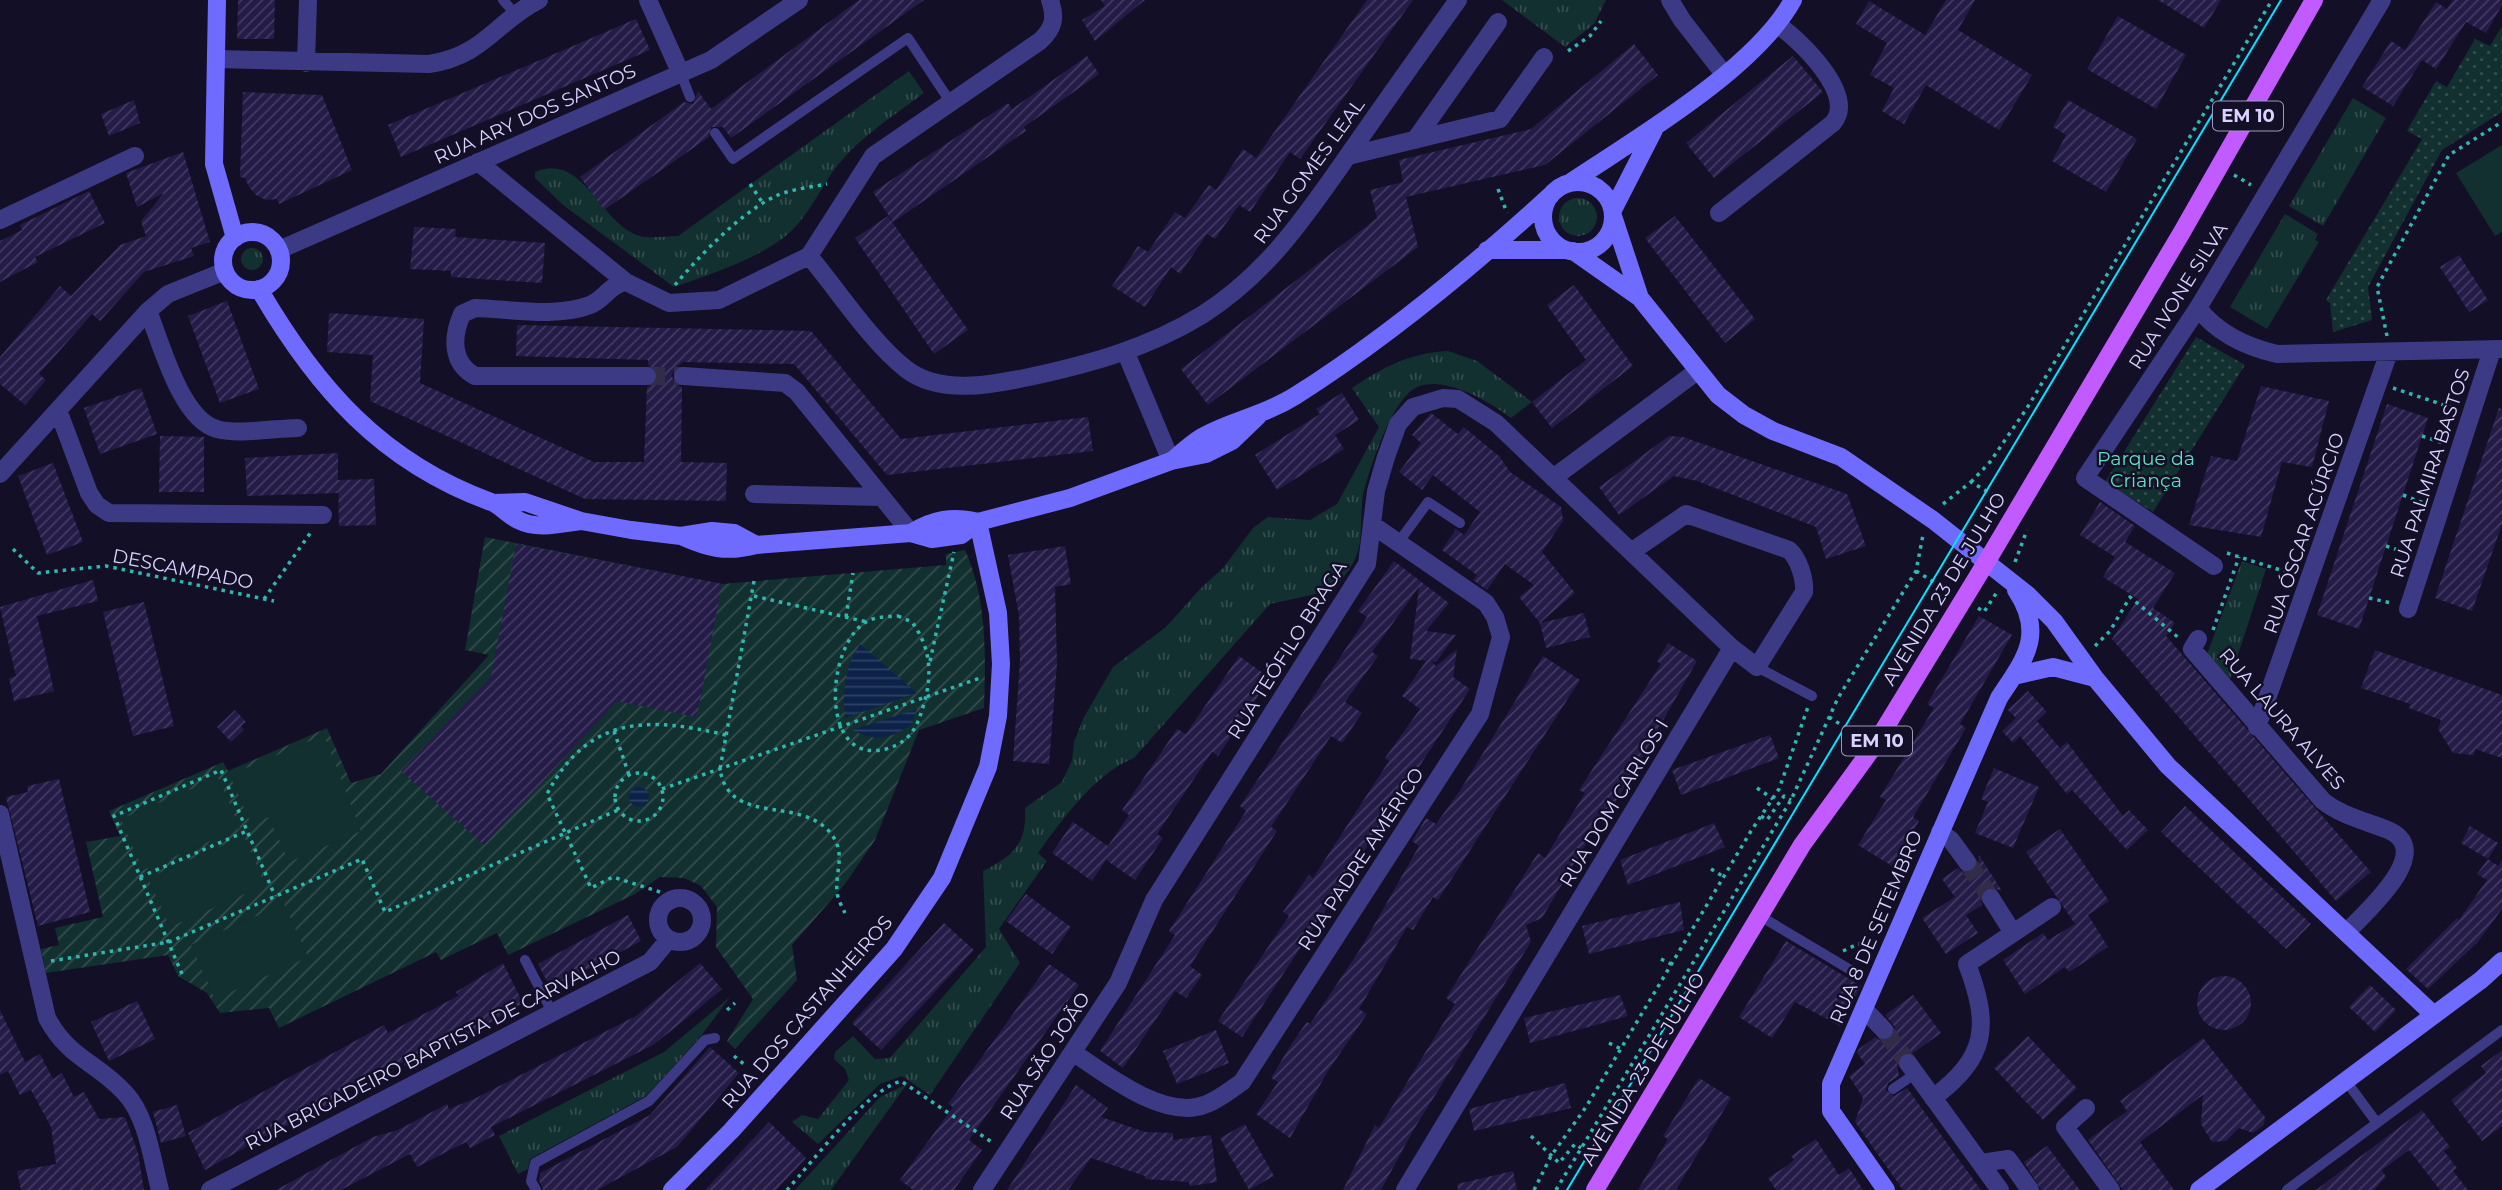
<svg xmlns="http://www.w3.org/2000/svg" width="2502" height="1190" viewBox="0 0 2502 1190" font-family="Montserrat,sans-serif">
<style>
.grass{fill:url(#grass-tufts)}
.park{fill:url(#park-dots)}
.garden{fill:url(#garden-furrows)}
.pitch{fill:#12302f}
.water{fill:url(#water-rules)}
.building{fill:url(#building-hatch)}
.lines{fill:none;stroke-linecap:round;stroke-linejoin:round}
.street-tunnel{stroke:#312d47;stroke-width:18;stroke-dasharray:18 9;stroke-linecap:butt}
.path{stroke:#2fb8b0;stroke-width:3.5;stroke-dasharray:3.5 5;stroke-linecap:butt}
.lane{stroke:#3d3a85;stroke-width:10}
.street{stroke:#3d3a85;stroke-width:18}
.secondary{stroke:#6f6bff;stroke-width:18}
.primary{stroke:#c25bff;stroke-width:18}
.tram{stroke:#00e5ff;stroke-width:2}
.labels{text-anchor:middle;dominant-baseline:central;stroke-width:5;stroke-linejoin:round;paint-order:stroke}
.shield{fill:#130f26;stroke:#9e99be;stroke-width:2}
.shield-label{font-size:18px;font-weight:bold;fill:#d9d4ff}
.street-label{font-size:19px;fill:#d9d4ff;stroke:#130f26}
.park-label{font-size:19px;fill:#5fe0c0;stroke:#130f26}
</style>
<defs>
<pattern id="grass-tufts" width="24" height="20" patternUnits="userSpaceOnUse" patternTransform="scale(1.75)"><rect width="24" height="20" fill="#12302f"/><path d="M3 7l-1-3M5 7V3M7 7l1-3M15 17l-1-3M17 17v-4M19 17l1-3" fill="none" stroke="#344d4e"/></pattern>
<pattern id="park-dots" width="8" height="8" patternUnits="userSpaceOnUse" patternTransform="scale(1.75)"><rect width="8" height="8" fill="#12302f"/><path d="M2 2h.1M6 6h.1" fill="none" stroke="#344d4e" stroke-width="1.8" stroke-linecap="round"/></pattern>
<pattern id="garden-furrows" width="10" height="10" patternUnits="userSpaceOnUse" patternTransform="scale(1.75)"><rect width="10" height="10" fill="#12302f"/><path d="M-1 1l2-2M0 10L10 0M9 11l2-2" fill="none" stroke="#344d4e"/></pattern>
<pattern id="water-rules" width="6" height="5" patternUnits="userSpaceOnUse" patternTransform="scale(1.75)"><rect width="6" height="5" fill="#0c2248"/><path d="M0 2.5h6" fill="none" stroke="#2f4163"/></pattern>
<pattern id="building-hatch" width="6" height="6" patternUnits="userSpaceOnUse" patternTransform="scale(1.75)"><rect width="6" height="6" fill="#241b47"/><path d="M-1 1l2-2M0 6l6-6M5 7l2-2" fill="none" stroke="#433b63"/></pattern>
</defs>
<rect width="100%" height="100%" fill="#130f26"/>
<!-- grass -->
<path class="grass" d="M1502,0h104l-12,24 -29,23z
M909,71l15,22c-32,24 -66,45 -90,77 -17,24 -28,51 -52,69 -33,23 -71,35 -108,48l-111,-82 -28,-27v-6c49,-21 65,53 105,64 11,3 27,0 38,0z
M2353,98l33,20 -63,108 -34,-20z
M1559 217a19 19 0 1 1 38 0a19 19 0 1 1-38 0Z
M2285,214l33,20 -3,6 4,2 -52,87 -37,-22z
M241 259a11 11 0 1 1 22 0a11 11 0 1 1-22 0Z
M1448,351l29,10 55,41 -21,16c-21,-16 -66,-43 -94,-31 -26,13 -47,81 -54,108 -3,18 0,44 -6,59 -4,12 -15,25 -23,36l-64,14 -136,154c-40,16 -71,61 -96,95l9,8 -48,68 21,34 -90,132 -28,-19 -22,8 -62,60 -26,-22 10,-7 16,4 31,-39 -4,-11 -11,-10 1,-7 18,-16 22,23 15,-1 96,-111 -3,-76c31,-16 44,-27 42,-63l37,-26 10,-22 2,-18 10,-25 29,-50 53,-40 34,-38 23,-21 30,-40 15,-11 42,3 27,-16 42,-77 -27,-39c31,-21 58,-35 96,-37z
M2242,561l24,8 -36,110 -23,-25z
M730,997l-29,39 -55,60 -116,63 -2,10 -10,5 -19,-38 165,-84z
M907,1084l-76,106h-36l85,-93z"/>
<!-- park -->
<path class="park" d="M2502,26v86l-60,38 -74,137 4,33 -39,12 -3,-29 -4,-3 96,-161 -15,-8 2,-4 27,-46 11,6 28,-48 15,7z
M2196,337l49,28 -92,147 -48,-30z"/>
<!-- garden -->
<path class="garden" d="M485,537l237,47 224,-19v-11l19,-4c22,49 21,105 19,158l-65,22 -44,110 -30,44 -53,61 5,35 -62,69 -8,-8 26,-42 -37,-52 1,-40 -16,-21 -17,-8 -24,-1 -25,17 -127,61 -11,-22 -56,27 -5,-8 -157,76 -10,-20 -49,5 -13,-20 -29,-17 -10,-21 -122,18 -5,-24 18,-4 -4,-17 48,-11 -17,-75 34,-6 -11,-25 114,-49 5,9 99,-43 24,55 30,-9 108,-119 -24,-5z"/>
<!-- pitch -->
<path class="pitch" d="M2502,145v87l-7,4 -39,-63z
M324,735l37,96 -72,31 -20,-45 -18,7 -21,-49z
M218,778l22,50 -97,42 -22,-51z
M244,836l21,49 -95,42 -22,-49z
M284,904l24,53 -93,42 -24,-54z"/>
<!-- water -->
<path class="water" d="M860,644l57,49 -72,25c-3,-28 0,-50 15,-74z
M917,709l-6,16c-23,15 -35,17 -59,5z
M629 797a10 10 0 1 1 20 0a10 10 0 1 1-20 0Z"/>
<!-- building -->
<path class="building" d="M238,0h37l-1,39h-37z
M859,0h65l-193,138 -8,-11h-12l-2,10 -105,73 -24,-33 104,-75 9,2 5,-13 13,18z
M1101,0h44l-50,41 -13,-21 23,-14z
M1367,0h46l-113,159 -10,-7 -40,60 -11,-7 -24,34 -8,-5 -27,40 -9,-7 -26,40 -33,-21 26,-40 10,6 27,-40 10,6 24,-33 7,5 27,-41 13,9z
M1946,0h29l-17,30 74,45 -33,55 -73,-45 -22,39 -22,-13 12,-23 -24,-13 17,-32 -31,-19 13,-23 56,34z
M2158,0h63l-17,28z
M2453,0h49v5l-16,28 -20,-11 -30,47 -14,-9 -29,46 -31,-19 29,-46 14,9 31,-48 11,7z
M2118,16l68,39 -30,54 -69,-40z
M636,19l14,31 -249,107 -13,-32z
M1634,44l24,31 -113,90 -139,32 12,50 -210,158 -27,-36 196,-151 -7,-28 33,-8 -4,-22 132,-31z
M1087,56l12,18 -75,53 2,4 -133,91 -20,-30 135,-89 4,6z
M1793,56l30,36 -109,86 -28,-35z
M243,92l79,3 30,75 -73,34 -2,-5 -11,1 -10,-5 -7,-8 -4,-9 -5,-1z
M134,100l6,23 -31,13 -8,-22z
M2068,100l69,39 -31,53 -54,-31 14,-26 -13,-8z
M183,152l27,90 -19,6 3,8 -50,16 -44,49 -8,-7 -53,60 7,6 -21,25 -25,-21v-27l60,-71 11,10 49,-51 26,-9 -5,-15 23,-28 -27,14 -11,-34z
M89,191l16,32 -70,34 3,5 -38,20v-41l22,-11 -2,-5z
M888,216l80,114 -34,24 -79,-116z
M1675,216l80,103 -30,24 -80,-105z
M414,227l42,2 -1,8 90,6 -3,40 -91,-6v-6l-41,-2z
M2459,255l29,45 -19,12 -29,-45z
M1574,285l59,81 -81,62 -20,-26 54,-42 -39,-55z
M227,301l32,88 -39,14 -32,-87z
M329,313l95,6 -4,64 174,79h50l3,-75 9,-5 1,-11 -9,-6v-5l-132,-4 1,-31 294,6 90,108 187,-22 5,34 -206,24 -93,-111 -111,-2 -9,7 -2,7 4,9 6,2 -1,75 46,1 -1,38 -141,-2 -215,-98 3,-46 -46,-3z
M2261,386l68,15 -17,66 -30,-5 -21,75 -72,-12 22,-69 26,5z
M141,388l16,46 -57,20 -16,-46z
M1342,393l17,27 -24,15 9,14 -67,41 -22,-35 65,-41 -4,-5z
M2387,404l41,14 -69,211 -42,-14z
M2499,408l3,1v115l-30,87 -37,-13z
M1431,413l27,21 6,-7 36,30 10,15 51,35 2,14 -21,31 33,41 -35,30 -21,-26 15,-12 -29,-21 -18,26 -14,-10 4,-5 -35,-25 14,-21 8,6 16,-23 -47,-37 -11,15 -23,-18 22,-29 -9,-8z
M160,436l44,1v55h-45z
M1669,436l14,1 164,57 19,52 -40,13 -10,-32 -119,-46 -23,-5 -55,39 -20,-28z
M338,453v40l-91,3 -2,-38z
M53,463l30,79 -36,13 -29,-79z
M374,479l2,46 -37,1 -1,-46z
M2100,502l35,24 -10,16 50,31 -22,35 22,15 -9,13 205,236 -35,29 -224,-262 26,-40 -35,-22 12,-20 -35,-22z
M516,544l206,40 -25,133 -80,-16 -133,144 -83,-74 90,-94z
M1065,546l6,38 -16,3 2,77 -8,100 -36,-3 7,-100 -1,-45 -11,-61z
M1394,561l55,42 -23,28 30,4 -20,27 -5,-1 5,5 21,-17 -4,28 17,12 -228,348 -24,-16 71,-105 -6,-4 26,-37 4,3 76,-117 -4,-3 35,-49 -18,-13 24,-35 -16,-2 9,-72 -47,65 6,4 -33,46 17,11 -20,30 -11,-7 -60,91 6,4 -87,135 12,9 -16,23 -11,-7 -52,77 -23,-17 75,-116 -6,-4 77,-120 -6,-5 127,-189 -9,-6z
M93,580l5,21 -61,15 17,75 -40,10 -5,-23 7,-2 -16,-69z
M144,602l30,124 -41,10 -30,-124z
M1584,613l6,24 -44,11 -6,-25z
M1979,616l33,19 -52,89 6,4 -53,89 6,4 -27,45 -34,-21 28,-45 -6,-3 54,-89 -7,-4z
M1668,643l29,18 -60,105 -26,43 -3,-2 -66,111 -16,7 5,17 -117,187 -33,61h-38l32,-65 4,3 76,-124 -9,-6 92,-145 7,5 40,-65 -6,-3 82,-126 -4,-3z
M2375,650l127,45v63l-27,-9 -1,6 -21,-2 -15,-24 3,-9 -32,-12 1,-4 -49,-16z
M1239,656l31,22 -52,78 -6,-4 -55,82 6,4 -28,42 -29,-20 -14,21 -40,-28 21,-31 35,24 21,-31 -7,-5 55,-81 9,5z
M1543,656l37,24 -142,220 -5,-3 -20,33 -6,-3 -48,82 8,5 -39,57 -38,67 -34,-24 22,-32 -7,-4 21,-35 15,-21 3,2 51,-76 58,-102 -7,-5 14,-23 10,6 23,-32z
M2028,691l19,21 -10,9 23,27 7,-6 56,74 6,-6 19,20 -21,20 -55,-60 -5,4 -47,-58 -7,7 -11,-12 14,-13 -8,-8z
M235,710l11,12 -5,4 3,4 -13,12 -14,-15z
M1770,735l9,23 -98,37 -9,-25z
M1994,768l45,19 -26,61 -38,-15 13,-31 -7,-3z
M59,779l31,133 -52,14 -32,-129 22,-5 -1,-6z
M2185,806l126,118 -25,25 -125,-117z
M1714,823l11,24 -97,38 -8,-25z
M2470,826l28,17 -10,16 -27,-16z
M2060,829l49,72 -21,14 20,32 -39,25 -4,-5 -40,27 -22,-34 40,-27 5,7 27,-16 -49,-72z
M1979,855l23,36 -12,-4 -9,5 1,13 -16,10 12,18 -32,21 -24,-36 33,-21 -13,-18 16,-11 5,5 10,-1 5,-6z
M2488,859l10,7 4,-6v49l-25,34 -49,46 -22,-20 51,-51 2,2 28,-40 -10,-6z
M1026,894l45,33 -19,27 -46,-33z
M1680,902l4,28 -95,24 -7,-28z
M628,915l13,26 -90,48 -13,-25z
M944,923l30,27 -93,100 -29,-27z
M1786,941l75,45 -21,40 -45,-24 -23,36 -33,-21z
M503,963l20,40 -69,41 -2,-3 -47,25 -2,-4 -68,34 2,5 -66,32 -66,37 -17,-37 196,-108 4,8 70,-37 -2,-4z
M700,963l22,26 -36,30 -33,26 -162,82 4,8 -25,13 -4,-6 -49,25 -7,-13 -69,36h-65l97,-53 25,-7 49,-26 2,5 27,-11 160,-82z
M1049,964l30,21 -110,155 13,10 -28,40h-41l-13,-10 53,-73 -5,-3z
M2197 1003a27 27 0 1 1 54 0a27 27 0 1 1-54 0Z
M2370,985l26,25 -21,22 -26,-25z
M1620,995l8,21 -98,27 -6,-25z
M1913,995l28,38 -28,20 -12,1 -4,9 2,13 -11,7 -2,7 8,6 13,-8 74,102h-78l-48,-68 8,-24 -14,-22 16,-12 -8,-11 2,-4 16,-12 6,4 11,-3 3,-11 -10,-12z
M137,1001l18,38 -46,22 -18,-39z
M0,1010l25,52 15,-8 13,25 9,-6 12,24 10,-5 15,27 26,-2 13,36 6,37h-123l-4,-19 39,-7 -5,-37 -20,-37 -11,5 -12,-24 -8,4z
M1216,1030l13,33 -52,21 -14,-33z
M2028,1036l49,52 -34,32 -49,-52z
M2203,1038l62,79 -1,8 -11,8 -14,-5 -13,13 -14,1 -11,-18 2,-29 -63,47 34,48h-51l-35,-50 39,-29 -7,-10z
M710,1047l29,26 -62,74 -80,43h-54l-4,-10 1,-7 110,-58z
M2502,1050v76l-20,15 -31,-41 35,-27 -5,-7z
M1699,1078l32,20 -55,92h-38l30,-51 -5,-3z
M1565,1083l6,25 -97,23 -5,-22z
M1076,1085l32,23 -7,9 44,15 28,1v7l38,-5 6,47 -27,4 -1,-4 -44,-3v-3l-54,-18 -23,32h-61z
M177,1105l9,31 -25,7 -8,-31z
M2422,1110l28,37 -6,4 13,17 -4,3 15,19h-28l-31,-40 -27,20 4,7 -12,13h-58z
M769,1122l37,36 -30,32h-71z
M1245,1124l29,52 -25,14 -29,-52z
M1816,1139l23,36 10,-7 14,22h-87l-8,-12 20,-13 6,-5 -3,-4z
M2047,1146l33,44h-39l-17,-28z
M1513,1171l4,19h-59l-1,-6z"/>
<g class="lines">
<!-- street-tunnel -->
<path class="street-tunnel" d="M647,376h36
M1967,862l24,36
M1884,1030l24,33"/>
<!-- path -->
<path class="path" d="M1568,51l22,-15 11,-15
M2234,175l17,10
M750,184l14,21
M1498,189l9,24
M675,285c25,-30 67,-74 103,-90 15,-6 33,-8 49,-11
M2387,336l-10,-49 72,-132 53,-33
M2393,388l63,21
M2422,436l21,7
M1971,482l19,-20 37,-54 245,-408
M2403,495l21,8
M1943,504l28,-22 31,18
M2386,546l21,7
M13,549l25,24 68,-7 168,35
M2227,553l66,21
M2015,562l12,-32
M1916,571l31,19
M754,581l-34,188c9,59 82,25 112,66 14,20 3,36 5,58 1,6 5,14 8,20
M754,596l113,26
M2369,598l22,5
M264,599l47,-67
M1978,608l6,4 13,-20
M898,616l14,6c18,25 21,51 12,81 -6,23 -13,39 -38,46 -68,17 -60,-104 -20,-127 10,-6 21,-5 32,-6z
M846,617l7,-44
M2213,630l26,-73
M2095,646l15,-15 20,-34 50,42
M930,661l24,-109
M1829,717l31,20
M614,731l15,44
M615 797a24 24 0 1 1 48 0a24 24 0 1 1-48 0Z
M1757,788l16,11
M662,789l321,-112
M1761,816l6,4 17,-24 7,4
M1711,869l13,8
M140,877l107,-46
M660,892l-47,-15 -22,11 -44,-94c42,-80 102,-77 179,-59
M1843,951l15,-7 14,1
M1661,959l12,6
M51,961l118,-19 193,-83 23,53 233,-102
M182,974l-68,-158 107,-46 54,126
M727,1010l8,-7
M1609,1043l12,6
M734,1056l11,9
M1531,1136l28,27 16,-19 6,4
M787,1190c28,-31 76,-97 114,-109l92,62
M1534,1190l17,-34 35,-49 165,-276 28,-42 29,-82
M1556,1190l235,-390 47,-102 78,-127 7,-36"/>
<!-- lane -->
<path class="lane" d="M503,0l14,16
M681,74l9,23
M715,133l18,26 175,-121 43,65
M1398,543l30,-41 32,21
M1757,667l55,29
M1760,916l94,56
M525,960l27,52
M2346,1081l31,42
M1893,1089l23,-16
M536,1190l-5,-9 4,-18 114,-62 56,-61 10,-2
M2287,1190l215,-160"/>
<!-- street -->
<path class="street" d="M648,0l33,74
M1670,0l12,20 42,54
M217,59l212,5c55,-8 66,-42 110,-64
M306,63l2,-63
M1415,140l83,-118
M1348,156l152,-37 44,-62
M478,162l148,120 43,21 50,-3 90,-44
M1719,213l114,-90c24,-28 -33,-83 -55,-98
M0,220l135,-64
M279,250l432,-190 88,-60
M809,256c28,33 63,87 97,113 33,26 85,16 123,8 61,-13 119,-29 173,-62 68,-43 107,-104 152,-168 34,-49 69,-98 104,-147
M809,256l64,-100 167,-115c14,-13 16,-23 10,-41
M626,282c-17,3 -22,18 -36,23 -34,13 -80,4 -115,3l-13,6c-10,23 -11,49 13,62h172
M2198,308c19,25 49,39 79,46l225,-5
M148,311c13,32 33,109 69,118 20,6 59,-1 81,-1
M1126,353l45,108
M683,376l102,7 12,9 114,141
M58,410l31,83 8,12 12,8 214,2
M0,474l148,-163 20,-17 57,-23
M1553,478l143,-106
M754,494l128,3
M2214,566l-129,-88 113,-170 184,-308
M2408,609l84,-259
M2198,639l-6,10 131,152c19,15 43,20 65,29 49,21 -23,82 -41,102
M2257,727l132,-375
M0,814l47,204c22,41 50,44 78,75 22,23 27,67 35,97
M1940,832l11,8 16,22
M658 920a22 22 0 1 1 44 0a22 22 0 1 1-44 0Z
M1991,898l22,35
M1864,1009l20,21
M1074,1053c31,21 90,67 130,52 13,-4 26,-15 38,-23l238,-368 21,-77 -6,-20 -9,-14 -112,-77
M1908,1063l92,127
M1933,1098c55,-41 57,-73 34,-134l85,-57
M2086,1108l-21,19 46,63
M1981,1163l27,-4 22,31
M210,1190l440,-228 19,-23
M982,1190l136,-207 36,-83 213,-336 9,-73 10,-34 12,-33 15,-17 30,-9 15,1 38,24 236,225 25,19 47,-75c1,-13 -5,-33 -15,-42l-103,-36 -55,38
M1405,1190l327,-542"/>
<!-- secondary -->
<path class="secondary" d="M217,0l-3,164 21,74
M1571,182c66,-44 184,-113 222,-182
M1543 217a35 35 0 1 1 70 0a35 35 0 1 1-70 0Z
M1613,210l41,-80
M1613,216l27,82 78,97 26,20 29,16 68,26 92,63 95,75 26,26 41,57 73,88 266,249
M223 261a29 29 0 1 1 58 0a29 29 0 1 1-58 0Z
M1487,250h80
M1573,251l67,47
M259,289c57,98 122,173 232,213 10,4 17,13 27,18 19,10 42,4 63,1
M1173,460c9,-8 19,-17 29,-23 30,-17 61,-21 93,-41 92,-58 176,-128 256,-201
M494,503l31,-1 56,19 50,9 50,6 31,-5 22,2 22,12
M911,533c23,-14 41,-17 67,-11
M681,536c27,12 45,17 75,9l155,-12 21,6 29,-4 17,-13 92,-24 101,-37 35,-7 26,-13 26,-25
M2014,676l39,-9 42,11
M672,1190l59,-59 163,-182 48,-71 46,-111 10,-51 3,-52 -3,-51 -20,-91
M1886,1190l-55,-79v-27l168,-386c25,-38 47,-63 17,-108
M2199,1190l282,-210 21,-19"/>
<!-- primary -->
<path class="primary" d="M1595,1190l207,-345 72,-99 113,-185 195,-329 132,-232"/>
<!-- tram -->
<path class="tram" d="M1567,1190l714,-1190"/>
</g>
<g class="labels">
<!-- shield labels -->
<g class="shield">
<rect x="2213" y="101.5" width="70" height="29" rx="5"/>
<rect x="1842" y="726.5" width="70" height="29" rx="5"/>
</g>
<g class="shield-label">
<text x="2248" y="116">EM 10</text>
<text x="1877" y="741">EM 10</text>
</g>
<!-- street labels -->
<g class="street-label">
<text transform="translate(535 114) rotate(-24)">RUA ARY DOS SANTOS</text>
<text transform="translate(1309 171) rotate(-54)">RUA GOMES LEAL</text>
<text transform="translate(2178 296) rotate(-58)">RUA IVONE SILVA</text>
<text transform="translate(2430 473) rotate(-72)">RUA PALMIRA BASTOS</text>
<text transform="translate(2304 533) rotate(-71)">RUA ÓSCAR ACÚRCIO</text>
<text transform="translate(183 569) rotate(11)">DESCAMPADO</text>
<text transform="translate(1944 589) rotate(-59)">AVENIDA 23 DE JULHO</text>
<text transform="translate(1287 650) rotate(-58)">RUA TEÓFILO BRAGA</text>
<text transform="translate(2282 719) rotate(49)">RUA LAURA ALVES</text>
<text transform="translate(1614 803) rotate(-59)">RUA DOM CARLOS I</text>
<text transform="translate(1361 859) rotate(-57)">RUA PADRE AMÉRICO</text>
<text transform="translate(1876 927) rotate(-67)">RUA 8 DE SETEMBRO</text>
<text transform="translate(807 1012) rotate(-49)">RUA DOS CASTANHEIROS</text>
<text transform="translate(433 1050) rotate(-27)">RUA BRIGADEIRO BAPTISTA DE CARVALHO</text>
<text transform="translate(1045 1056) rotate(-57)">RUA SÃO JOÃO</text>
<text transform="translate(1643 1069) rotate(-59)">AVENIDA 23 DE JULHO</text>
</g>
<!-- park labels -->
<g class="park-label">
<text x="2146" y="458">Parque da<tspan x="2146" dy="22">Criança</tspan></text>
</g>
</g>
</svg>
